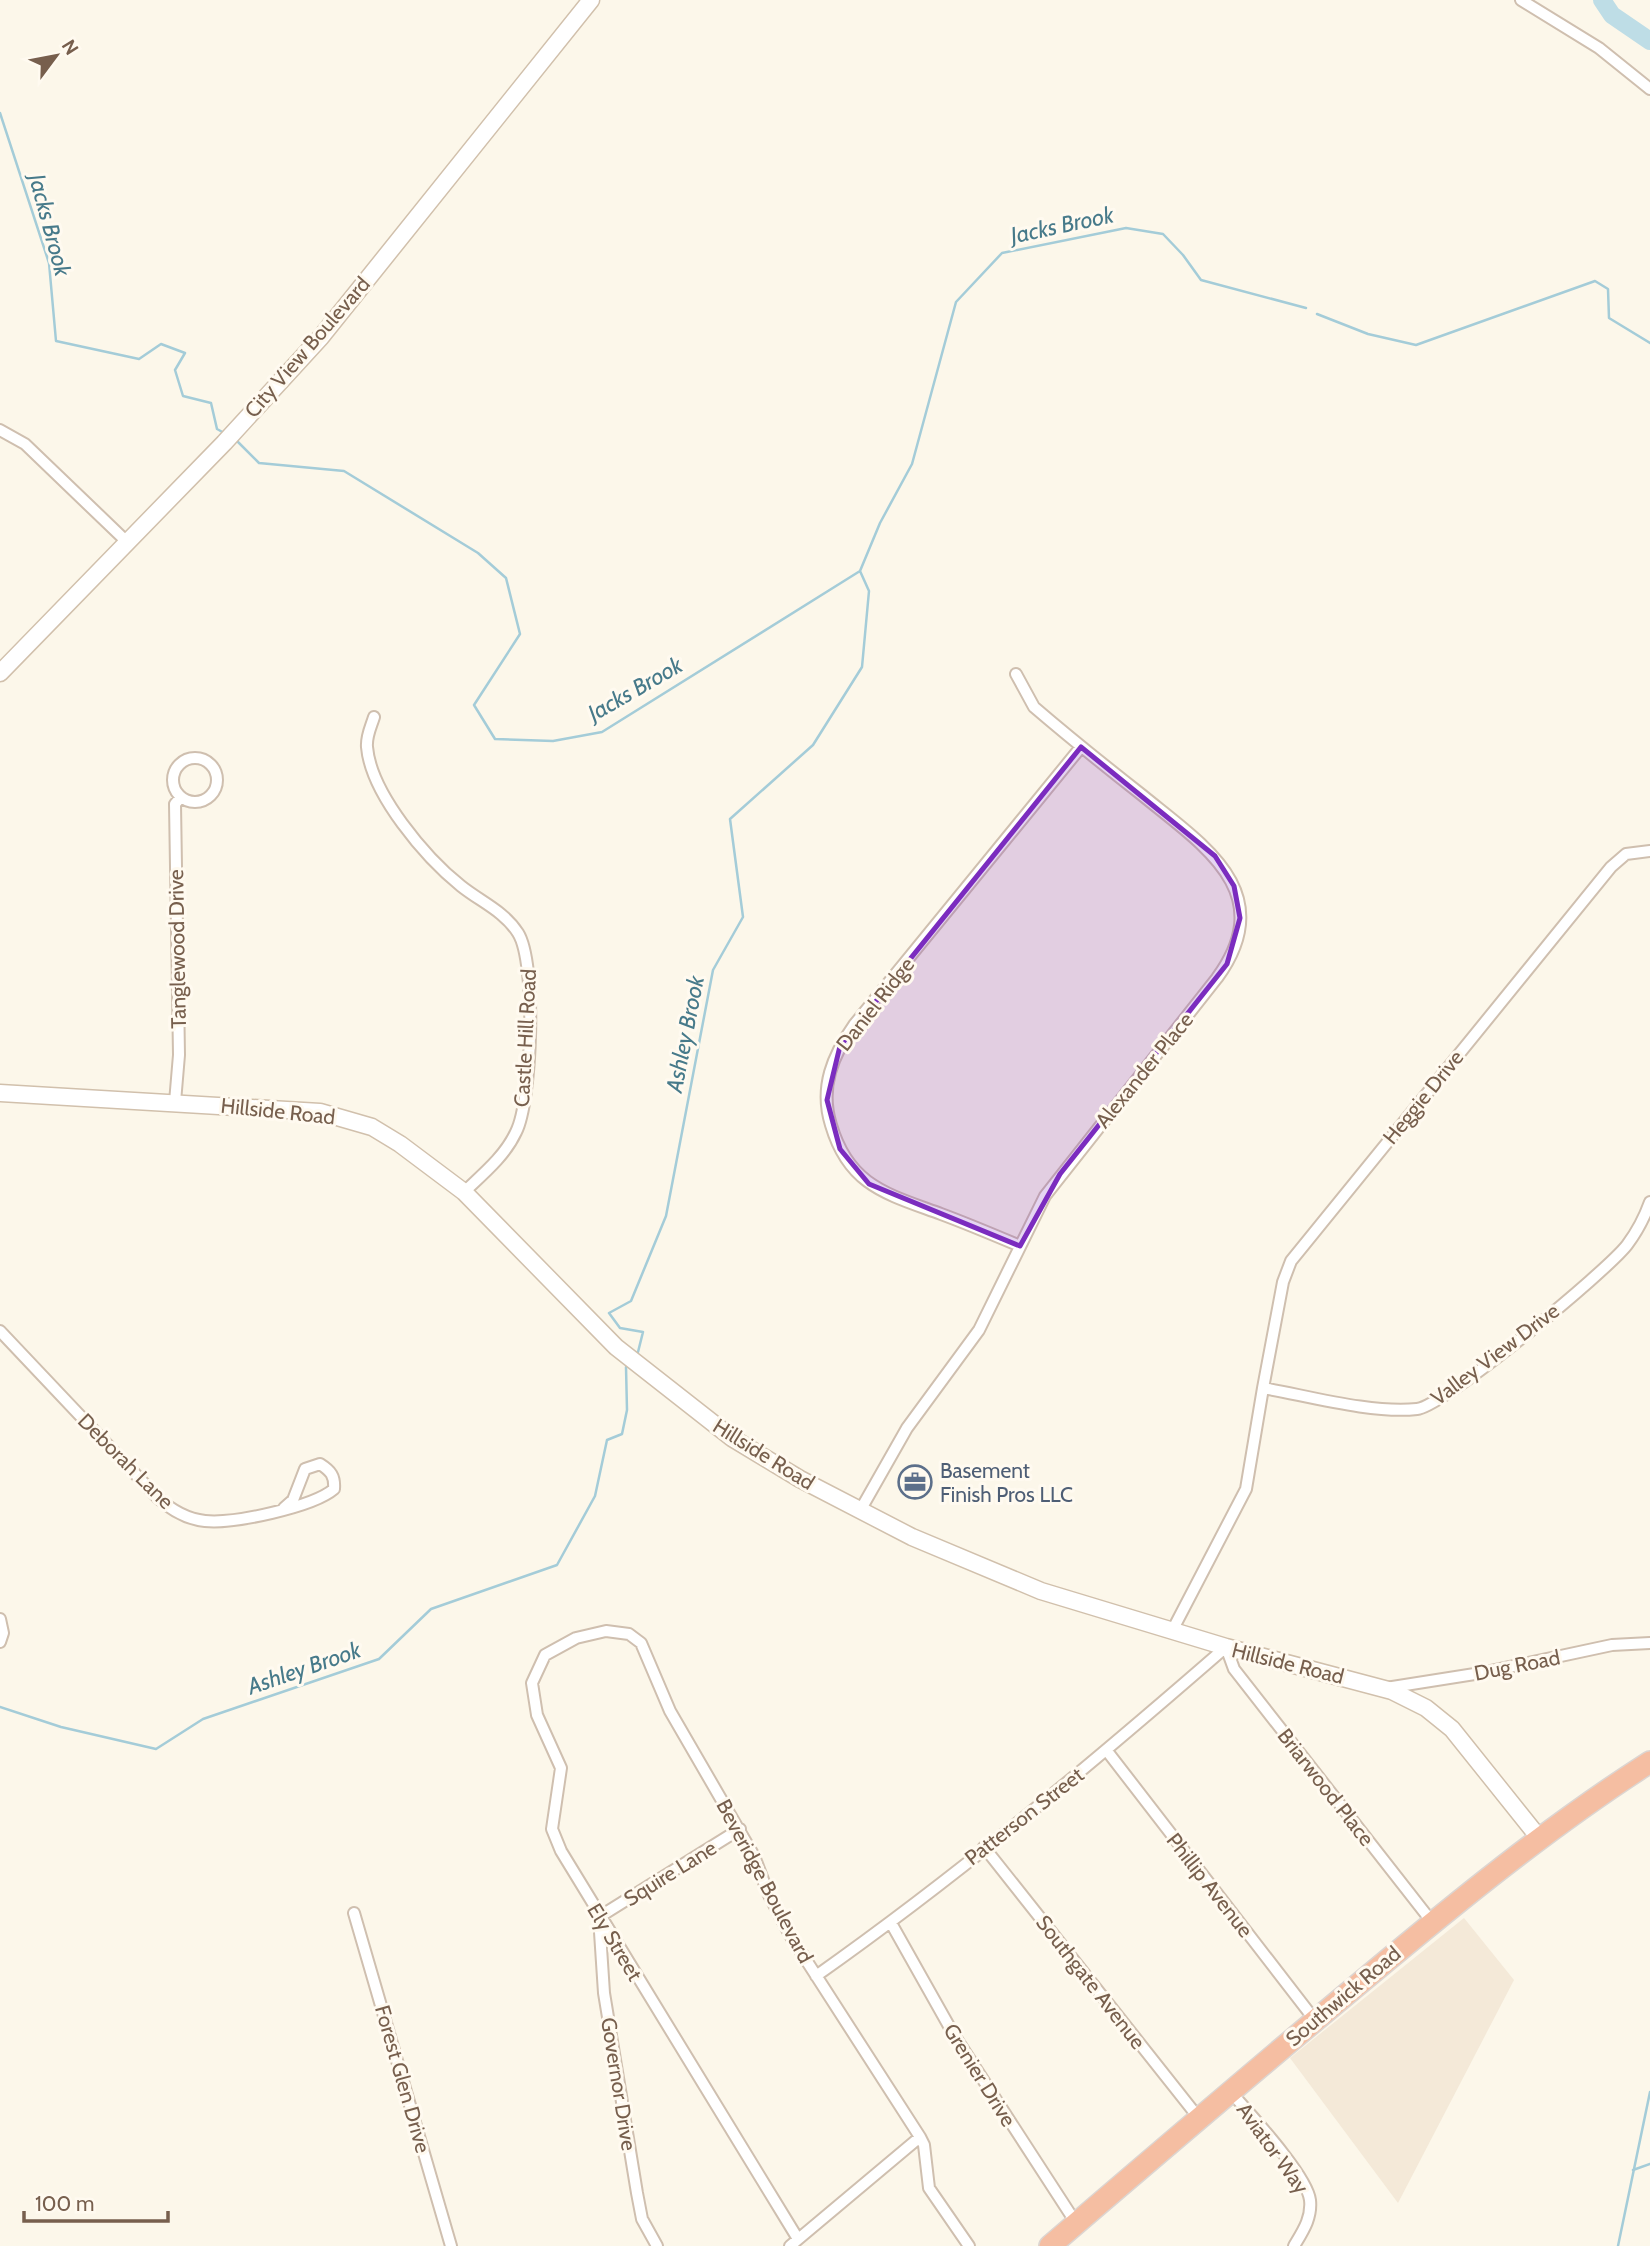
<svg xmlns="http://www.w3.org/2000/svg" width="1650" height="2246" viewBox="0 0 1650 2246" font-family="Cabin,sans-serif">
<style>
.residential{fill:#f4e9d8}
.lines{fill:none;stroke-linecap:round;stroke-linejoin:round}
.stream{stroke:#a4ccd8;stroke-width:2.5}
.river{stroke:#bedde6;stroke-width:18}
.street-casing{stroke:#cfbfaf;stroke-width:14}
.secondary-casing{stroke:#d1c0ac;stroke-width:19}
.highway-casing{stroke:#dcd5d1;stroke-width:24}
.street{stroke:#fff;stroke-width:10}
.secondary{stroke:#fff;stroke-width:16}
.highway{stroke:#f5bea2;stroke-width:21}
.marked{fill:#7b2cbf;fill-opacity:0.2;stroke:#7b2cbf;stroke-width:5;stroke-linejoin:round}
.labels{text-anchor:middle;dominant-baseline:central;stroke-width:6;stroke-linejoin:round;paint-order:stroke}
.street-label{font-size:21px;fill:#775f4d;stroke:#fffaf0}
.service-label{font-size:21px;fill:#4e5e75;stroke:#fffaf0;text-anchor:start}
.water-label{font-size:23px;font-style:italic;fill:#477a8a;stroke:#fffaf0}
</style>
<rect width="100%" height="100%" fill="#fcf7ea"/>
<!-- residential -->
<path class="residential" d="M1464,1918l50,62 -116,223 -108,-145z"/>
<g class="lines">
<!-- stream -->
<path class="stream" d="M0,113l49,150 7,78 83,18 22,-15 24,9 -10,17 8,26 28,7 6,26 9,5
M1317,314l51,20 48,11 179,-64 13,8 1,29 41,25
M235,439l24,24 85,8 134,82 28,25 14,56 -46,71 21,34 58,2 49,-9 258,-161 20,-48 32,-59 44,-162 46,-49 124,-25 37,6 20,21 18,25 105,28
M638,1352l5,-20 -23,-4 -11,-15 22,-12 35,-85 47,-246 30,-53 -13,-98 83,-74 49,-78 7,-76 -9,-20
M0,1707l61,20 95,22 47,-30 176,-60 52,-50 126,-44 38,-69 12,-56 15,-6 5,-24 -1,-43
M1633,2170l17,-6
M1618,2246l32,-154"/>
<!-- river -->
<path class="river" d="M1602,0l10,15 38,26"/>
<defs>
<path id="street" d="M1521,0l78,48 51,41
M0,430l25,14 101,97
M374,717c-3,10 -8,19 -7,30 4,47 59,111 94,139 20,16 43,25 57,47 19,30 14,168 -2,199 -11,24 -33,42 -52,60
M173 780a22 22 0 1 1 44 0a22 22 0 1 1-44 0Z
M175,1102l4,-47 -4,-251 6,-7
M1020,1246c-26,-11 -52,-22 -79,-32 -54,-20 -92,-28 -110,-89 -12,-38 2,-70 23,-100l227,-278
M0,1331l157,166c14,13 29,22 48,24 28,3 108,-14 129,-32 1,-13 -3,-18 -14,-25l-15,5 -12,31 -9,8
M1263,1388l20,-106 8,-21 320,-394 15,-13 24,-3
M861,1509l46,-81 72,-98 66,-134 172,-218c63,-86 -14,-133 -75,-183 -37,-29 -73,-58 -108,-88l-18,-33
M0,1619l3,14 -3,9
M1172,1631l74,-142 17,-101c45,8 110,26 154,21 27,-3 190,-138 210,-164 9,-12 18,-29 23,-43
M1386,1688l95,-15 131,-28 38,-2
M1107,1751l207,268
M984,1847l214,270
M354,1913l97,333
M891,1923l63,112 122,188
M816,1976c143,-101 278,-214 410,-329l8,22 198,253
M1229,2090c19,22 78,85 81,110 2,18 -7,31 -16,46
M798,2239l-237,-388 -9,-22 9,-61 -24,-53 -5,-32 13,-28 31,-17 30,-7 23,3 12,9 29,68 84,145 14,37 22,42 130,202 4,8 5,43 40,58
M657,2246l-15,-27 -5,-26 -33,-200 -5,-76 141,-88
M790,2246l130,-109"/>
<path id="secondary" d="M0,673l224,-230 97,-106 270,-337
M0,1093l320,19 52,15 28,17 64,48 152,155 116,91 68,41 112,58 129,54 185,56 166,44 34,17 26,21 88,110"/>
<path id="highway" d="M1050,2246c105,-90 210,-180 316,-268 91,-76 184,-152 284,-216"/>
</defs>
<!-- street casing -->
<use href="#street" class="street-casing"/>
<!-- secondary casing -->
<use href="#secondary" class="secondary-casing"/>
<!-- highway casing -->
<use href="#highway" class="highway-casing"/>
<!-- street -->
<use href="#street" class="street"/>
<!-- secondary -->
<use href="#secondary" class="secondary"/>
<!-- highway -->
<use href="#highway" class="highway"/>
</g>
<!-- marked area -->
<path class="marked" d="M1081,747l134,109 19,30 6,32 -13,46 -167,210 -40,72 -151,-62 -29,-35 -13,-49 13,-54z"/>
<!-- icons -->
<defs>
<symbol id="office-ring" viewBox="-11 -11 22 22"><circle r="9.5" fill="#fffaf0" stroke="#5c6f8a" stroke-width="1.5"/><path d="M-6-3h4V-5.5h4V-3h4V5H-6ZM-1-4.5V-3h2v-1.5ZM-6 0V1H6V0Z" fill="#5c6f8a"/></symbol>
</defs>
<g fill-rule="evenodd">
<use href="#office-ring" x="896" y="1463" width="38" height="38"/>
</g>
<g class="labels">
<!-- street labels -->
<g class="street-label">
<text transform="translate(307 347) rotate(-49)">City View Boulevard</text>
<text transform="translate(177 949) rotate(-91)">Tanglewood Drive</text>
<text transform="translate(875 1004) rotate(-52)">Daniel Ridge</text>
<text transform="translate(525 1038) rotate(-87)">Castle Hill Road</text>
<text transform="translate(1144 1070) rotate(-51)">Alexander Place</text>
<text transform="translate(1423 1097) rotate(-51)">Heggie Drive</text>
<text transform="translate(278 1111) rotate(6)">Hillside Road</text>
<text transform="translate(1495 1354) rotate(-37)">Valley View Drive</text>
<text transform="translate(764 1454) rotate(32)">Hillside Road</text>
<text transform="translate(126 1461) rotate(45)">Deborah Lane</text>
<text transform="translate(1288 1663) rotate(14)">Hillside Road</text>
<text transform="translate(1517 1665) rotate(-11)">Dug Road</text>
<text transform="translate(1326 1787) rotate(52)">Briarwood Place</text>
<text transform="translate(1024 1816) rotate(-38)">Patterson Street</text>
<text transform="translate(670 1873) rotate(-32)">Squire Lane</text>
<text transform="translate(765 1881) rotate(62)">Beveridge Boulevard</text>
<text transform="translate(1210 1885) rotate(52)">Phillip Avenue</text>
<text transform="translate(615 1942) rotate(59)">Ely Street</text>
<text transform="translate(1091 1982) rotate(52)">Southgate Avenue</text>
<text transform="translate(1343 1996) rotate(-40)">Southwick Road</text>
<text transform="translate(980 2075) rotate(58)">Grenier Drive</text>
<text transform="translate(403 2079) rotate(74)">Forest Glen Drive</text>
<text transform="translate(619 2084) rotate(81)">Governor Drive</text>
<text transform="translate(1273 2148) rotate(54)">Aviator Way</text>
</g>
<!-- service labels -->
<g class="service-label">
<text x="940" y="1470">Basement<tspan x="940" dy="24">Finish Pros LLC</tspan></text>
</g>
<!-- water labels -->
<g class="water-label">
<text transform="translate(50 225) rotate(75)">Jacks Brook</text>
<text transform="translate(1062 225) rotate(-12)">Jacks Brook</text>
<text transform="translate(635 689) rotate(-30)">Jacks Brook</text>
<text transform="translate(685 1034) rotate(-79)">Ashley Brook</text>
<text transform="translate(304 1668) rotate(-19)">Ashley Brook</text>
</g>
</g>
<!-- north arrow -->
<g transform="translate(56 56) rotate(58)" stroke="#fffaf0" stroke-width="5" paint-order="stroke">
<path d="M0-5L12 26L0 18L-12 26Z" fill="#775f4d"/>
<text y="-10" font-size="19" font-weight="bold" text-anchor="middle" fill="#775f4d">N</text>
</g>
<!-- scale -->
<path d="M24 2211v10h144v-10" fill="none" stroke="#775f4d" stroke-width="3.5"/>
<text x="35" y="2211" font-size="21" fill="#775f4d" stroke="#fffaf0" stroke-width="5" paint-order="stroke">100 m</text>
</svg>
